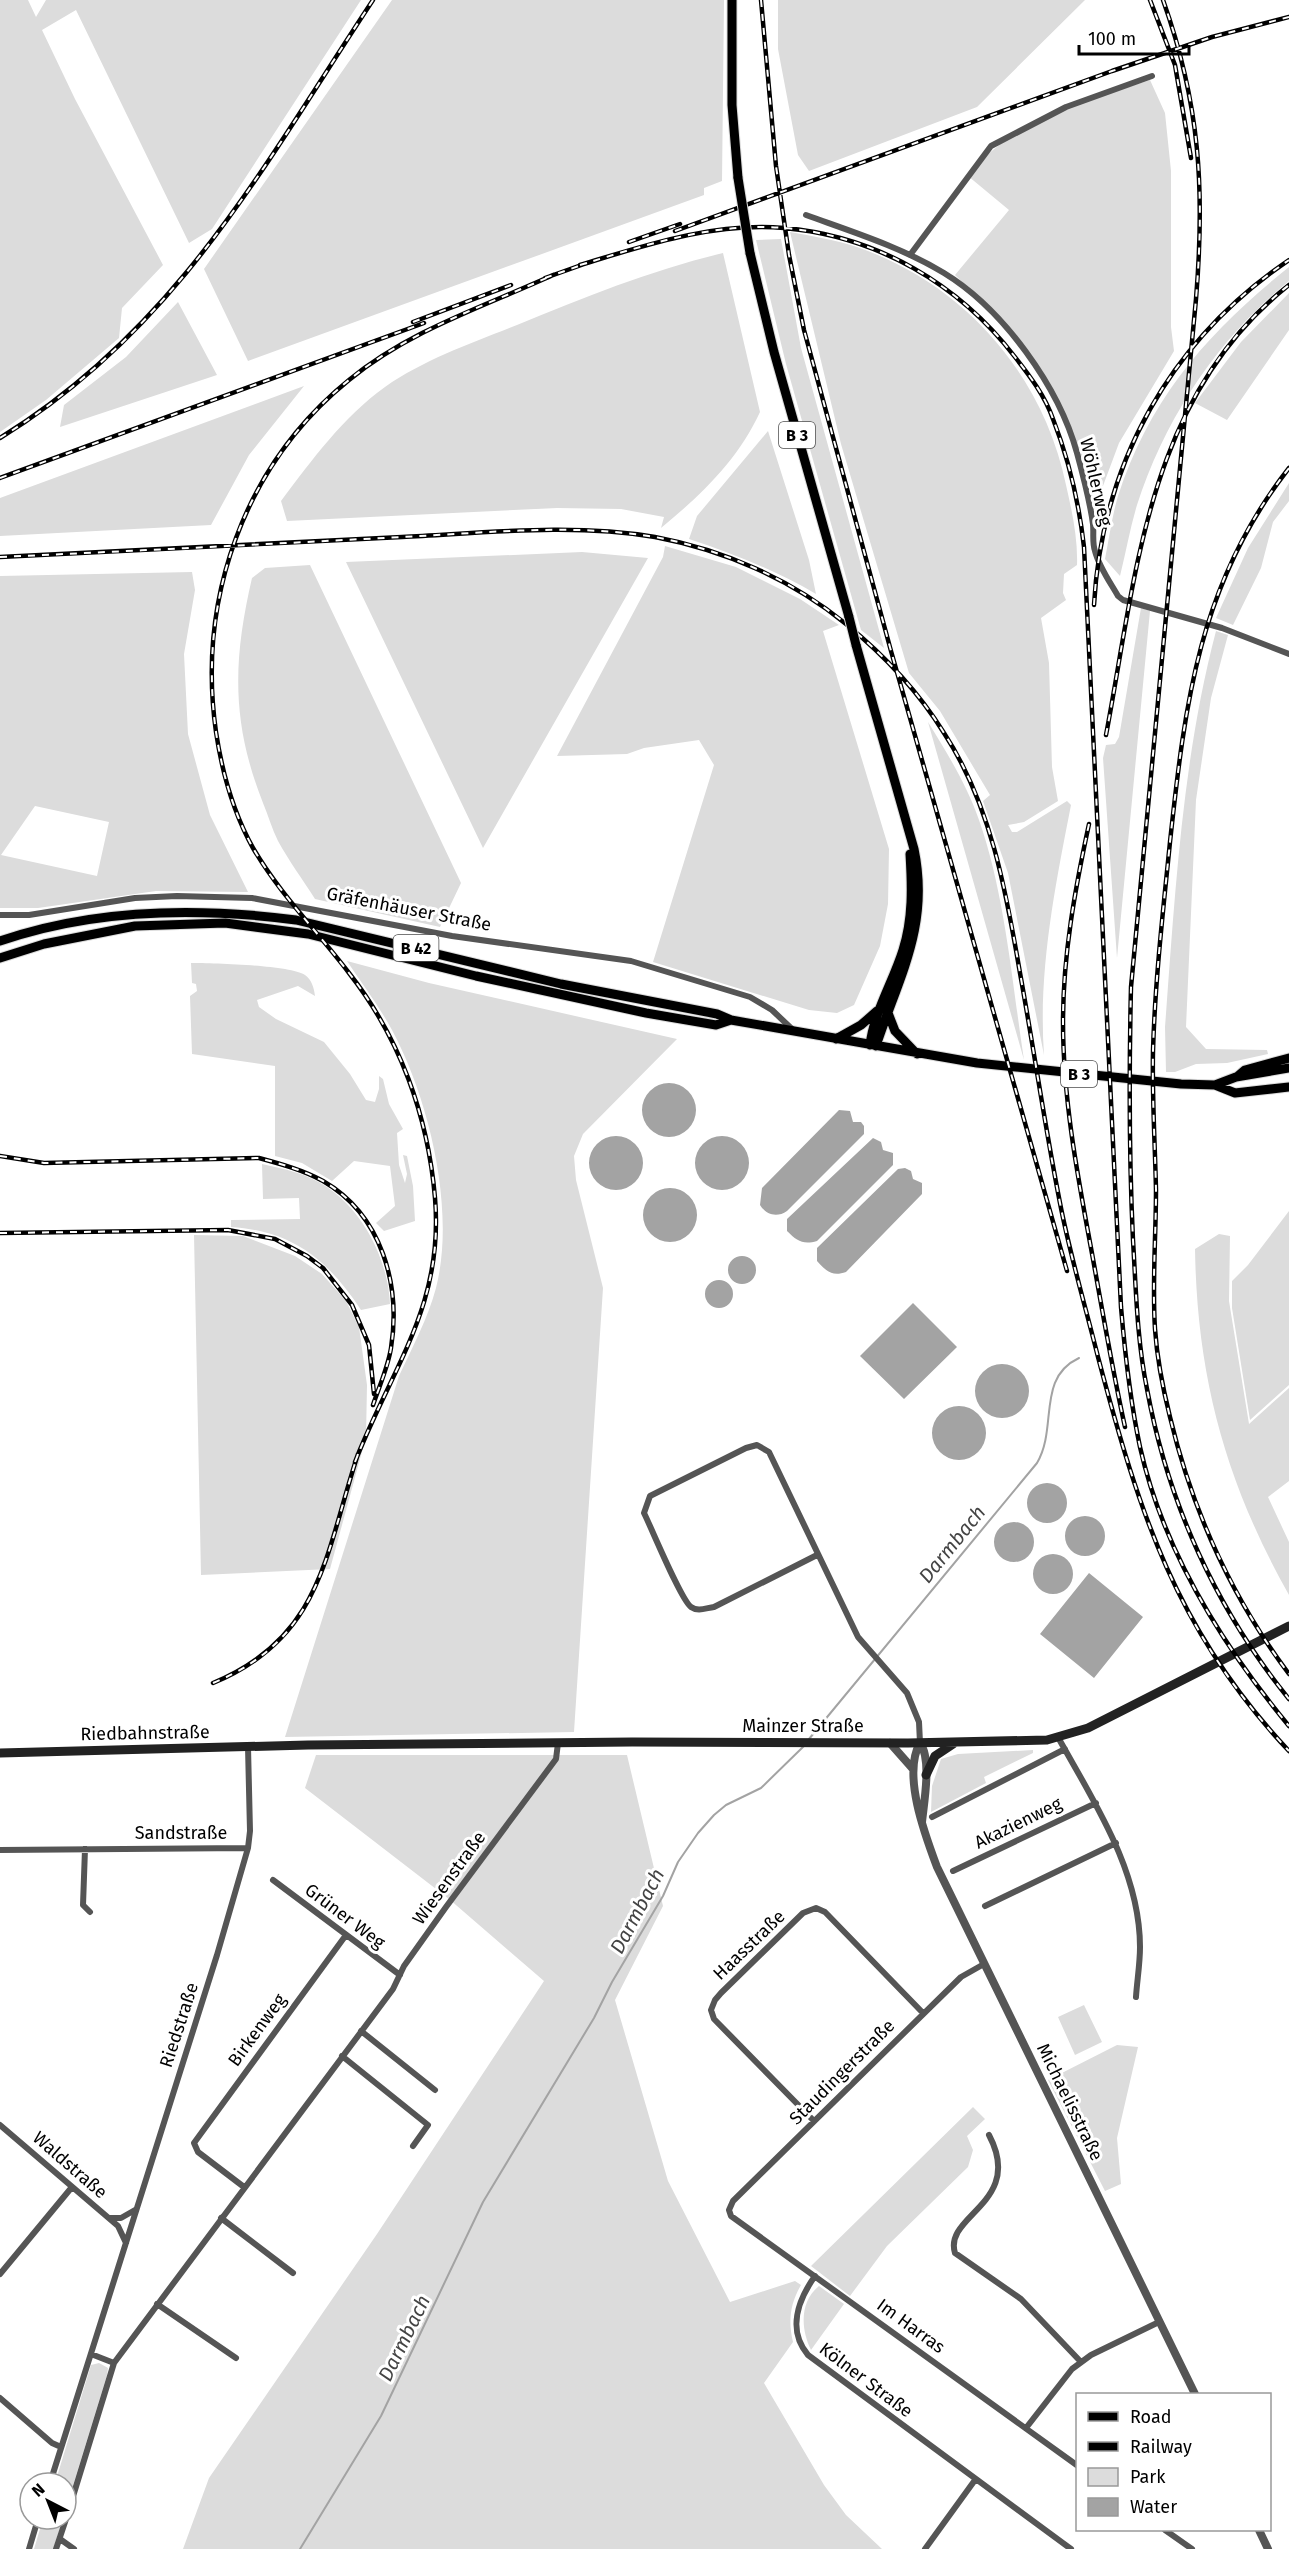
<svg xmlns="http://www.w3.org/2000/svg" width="1289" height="2549" viewBox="0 0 1289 2549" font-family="'Fira Sans',sans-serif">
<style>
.green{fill:#dcdcdc;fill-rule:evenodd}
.water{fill:#a3a3a3}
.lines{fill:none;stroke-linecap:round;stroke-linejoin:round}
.stream{stroke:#a3a3a3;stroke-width:2}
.primary-casing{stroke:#dbdbdb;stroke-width:11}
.minor{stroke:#555;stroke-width:6}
.tertiary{stroke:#555;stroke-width:8}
.secondary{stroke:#222;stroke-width:9}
.primary{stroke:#000;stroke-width:9}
.rail-casing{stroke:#000;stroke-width:4.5}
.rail{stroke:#fff;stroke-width:2;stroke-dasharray:7;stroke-linecap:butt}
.primary-bridge-casing{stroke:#dbdbdb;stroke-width:11;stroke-linecap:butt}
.primary-bridge{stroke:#000;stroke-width:9}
.labels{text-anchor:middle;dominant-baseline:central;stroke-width:6;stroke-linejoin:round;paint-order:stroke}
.shield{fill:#fff;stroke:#4c4c4c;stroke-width:1.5}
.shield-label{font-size:16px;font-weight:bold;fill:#000}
.street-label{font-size:18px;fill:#000;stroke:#fff}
.water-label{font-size:20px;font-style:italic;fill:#444;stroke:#fff}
</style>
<rect width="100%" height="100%" fill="#fff"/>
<!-- green -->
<path class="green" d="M0,0h28l8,17 10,-17h315l-149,229 -23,14 -113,-233 -34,20 33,69 88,166 -41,43 -3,30 -73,62 -46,32z
M392,0h332l-2,181 -18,7v7l-456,166 -44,-92z
M778,0h307l-108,107 -168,64 -11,-16 -20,-106z
M1150,80l15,33 6,58v156l3,24 -55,92 -25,67h-3l-31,-107 -51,-75 -54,-53 54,-65 -41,-34c42,-55 118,-75 182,-96z
M790,232c22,4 46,8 67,15 107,37 186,127 209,238 6,26 12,54 11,80l-13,9 -1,19 3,7 -25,18 8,45 3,104 6,34 -34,21 -16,3 4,7h5l50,-31 4,4c-16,82 -33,166 -27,250l-36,-182 -25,-72 7,-6 -50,-84 -31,-38 -68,-229z
M781,239l20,109 83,300 -23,-18 -75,-266 -30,-124z
M723,253l37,159c-22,48 -59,83 -99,116l3,-11 -43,-8 -64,-1 -270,13 -6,-20c31,-41 62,-84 104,-114 40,-28 87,-44 132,-62 68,-28 135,-55 206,-72z
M1289,267v14c-71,57 -124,137 -152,224 -7,23 -11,47 -17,71l-15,-17c4,-20 7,-43 13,-63 32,-99 91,-165 171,-229z
M1289,293v37l-62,90 -32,-17 46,-61z
M178,302l39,73 -157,52 4,-22 62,-48z
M304,386l-55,69 -38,70 -211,11v-38z
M768,431l41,129 7,34c-41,-24 -82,-40 -127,-55l8,-23z
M1289,483v18l-16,21 -12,46 -28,57 -17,-7 32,-70z
M665,546l71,21 64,32 39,26 -16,6 66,218 -1,55 -8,42 -26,59 -17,8 -28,-3 -156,-48 61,-197 -15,-25 -55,8 -17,6 -70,2 106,-199z
M582,552l66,6 -165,290 -137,-286z
M310,565l151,318 -21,44 -125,-28c-12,-19 -26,-38 -37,-58 -6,-12 -10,-26 -15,-38 -32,-81 -30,-143 -11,-225l13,-10z
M192,572l3,18 -11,64 4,80 22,81 38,77 -92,-1 -118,17h-38v-332zM35,806l74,16 -12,54 -96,-21z
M1141,608l9,3 -33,347 -14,-200 3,-13 9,-1 4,-7z
M1216,631l12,4 -17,63 -15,102 -10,227 20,22 61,1 1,4 -41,9 -31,1 -21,8h-9l-1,-45c10,-132 17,-267 51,-396z
M928,722c19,31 39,63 51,98 26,74 33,162 45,240z
M347,961l82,22 248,56 -94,95 -9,22 2,24 27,108 -29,444 -289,5 114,-361c13,-28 29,-58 37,-88 20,-78 -7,-189 -44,-258 -13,-24 -30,-46 -45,-69z
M191,963c21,0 98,2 114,12 7,5 9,13 10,21l-17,-10 -41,14 2,7 17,12 48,23 26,32 16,26 9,2 4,-13v-13l4,3 6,25 14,25 -6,4 2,32 6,18 2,-9 -4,-19 4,1 6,30 2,35 -31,10 -8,-8 19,-17 -5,-40 -36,-5 -22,20 -30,-18 -27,-7v-90l-83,-12 -2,-58 7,-5 -1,-7 -4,-1z
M262,1164c23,5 46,10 65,23 37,25 61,73 63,117l-29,6c-33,-50 -68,-79 -130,-83v-7l69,-1 -1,-21 -36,1z
M1289,1211v174l-39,35 -18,-112v-27l16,-16z
M1219,1234l11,2 -1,65 20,123 40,-36v93l-21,16 21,45v53c-63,-112 -92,-217 -94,-346z
M194,1235l49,1 52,20 27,18 24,27 13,26 8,58 -1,52 -36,132 -129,6z
M1033,1750v3l-49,24 2,6 -55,29 1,-26 9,-27 17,-5z
M316,1755h311l36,151 -48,94 53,181 62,121 65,-21 6,4c-11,19 -13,36 -8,57l-29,41 60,102 22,30 36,34h-699l26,-71 168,-244 167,-253 -95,-82 -144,-111z
M1084,2005l18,37 -27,13 -17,-38z
M1117,2045l21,2 -21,91 4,46 -16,7 -57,-111z
M973,2107l12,12 -18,17 6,14 -5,17 -81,79 -37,50 -39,-30z
M819,2286l25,18 -33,46c-10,-20 -12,-48 8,-64z
M99,2363l9,5 -1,7 -41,133v-25h-11l36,-118z
M43,2519h20l-10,30h-19z"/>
<!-- water -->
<path class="water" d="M642 1110a27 27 0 1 1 54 0a27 27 0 1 1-54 0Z
M839,1110l11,1 3,11h8l3,4v8l-77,77c-10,7 -21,4 -27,-6l2,-17z
M589 1163a27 27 0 1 1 54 0a27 27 0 1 1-54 0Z
M695 1163a27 27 0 1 1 54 0a27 27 0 1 1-54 0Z
M873,1138l8,4 2,8 10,3v12l-76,76c-14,4 -20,0 -30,-10v-12z
M905,1168l6,3 2,8 9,4v11l-76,78c-14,5 -20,-1 -29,-11v-13l81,-79z
M643 1215a27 27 0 1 1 54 0a27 27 0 1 1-54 0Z
M728 1270a14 14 0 1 1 28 0a14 14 0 1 1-28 0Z
M705 1294a14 14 0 1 1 28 0a14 14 0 1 1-28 0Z
M913,1303l44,44 -53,52 -44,-43z
M975 1391a27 27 0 1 1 54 0a27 27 0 1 1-54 0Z
M932 1433a27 27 0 1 1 54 0a27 27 0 1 1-54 0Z
M1027 1503a20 20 0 1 1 40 0a20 20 0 1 1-40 0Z
M1065 1536a20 20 0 1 1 40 0a20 20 0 1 1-40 0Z
M994 1542a20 20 0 1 1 40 0a20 20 0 1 1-40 0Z
M1033 1574a20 20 0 1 1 40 0a20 20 0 1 1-40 0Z
M1089,1573l54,44 -49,61 -54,-44z"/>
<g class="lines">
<!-- stream -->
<path class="stream" d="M809,1739l228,-276c21,-35 -1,-85 42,-105
M300,2549l81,-133 102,-214 111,-184 18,-36 51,-86 15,-34 20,-29 16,-18 12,-10 35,-17 43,-42"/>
<defs>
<path id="primary" d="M732,0v105l6,73
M750,253l24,99 75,265
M856,645l58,204c16,77 -15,127 -38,197
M0,941c96,-33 197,-34 296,-21l265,64 156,30 14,6 246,43 204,21 34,1 21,-8 53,-9
M0,958l44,-14 91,-18 90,-3 83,11 168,42 170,37 70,12 15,-5
M888,1013l7,18 22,23
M836,1039l25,-14 16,-14
M870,1045c4,-33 23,-63 33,-95 10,-32 9,-63 7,-96
M1238,1076l7,-6 44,-12
M1215,1085l20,8 54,-6"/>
</defs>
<!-- primary casing -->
<use href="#primary" class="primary-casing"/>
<!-- minor -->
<path class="minor" d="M806,215c47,17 95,32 138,58 59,36 115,114 133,180 6,22 13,49 16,71 1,9 -1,19 2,27 4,16 15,31 23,45l5,4 99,28 67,26
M910,255l81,-109 75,-39 86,-31
M0,915h29l106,-17 42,-2 75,2 200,38 179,25 119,36 22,13 20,19
M817,1555l-103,52c-8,1 -16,5 -23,0 -10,-7 -39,-78 -47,-94l6,-17 96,-48 11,-3 12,7 89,185 49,56 12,29 1,21
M1059,1739c35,63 81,132 81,208 0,17 -3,34 -4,50
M932,1817l133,-68
M85,1849l-2,56 7,7
M0,1850l248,-2
M953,1871l143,-68
M273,1880l127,95
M985,1906l131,-63
M984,1964l-23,13 -228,224 -4,9 2,6 347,250
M361,2031l74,59
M342,2056l86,69 -15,21
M814,2121l-100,-102 -3,-9 4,-10 6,-7 82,-80 13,-5 9,4 98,101
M0,2125l118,101 8,17
M989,2135c36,68 -46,80 -34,118l66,46 60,63
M244,2187l-46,-35 -4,-9 152,-208
M109,2218h12l14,-8
M221,2218l72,55
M0,2274l72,-87
M815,2276c-17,24 -28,54 -7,79l263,194
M157,2304l79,54
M91,2354l23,9
M0,2398l52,45 9,4
M1026,2428l46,-59 19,-14 68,-33
M50,2483l167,-528 31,-107 2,-17 -2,-84
M66,2519l48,-156 279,-374 11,-23 42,-59 110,-148 2,-16
M1165,2530l27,19
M60,2539l14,10
M29,2549l9,-30
M56,2549l10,-30
M925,2549l50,-69"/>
<!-- tertiary -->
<path class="tertiary" d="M890,1743l23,26
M922,1822c2,-20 10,-63 -2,-79 -18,31 5,92 17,124l258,527
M1259,2530l9,19"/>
<!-- secondary -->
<path class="secondary" d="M0,1753l308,-8 324,-3 276,1 139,-3 41,-12 201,-102
M926,1775l9,-19 18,-12"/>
<!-- primary -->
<use href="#primary" class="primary"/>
<defs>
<path id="rail" d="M761,0l15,166 13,89 15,75 87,321 176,620
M1150,0l25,65 16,93
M1163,0c37,104 42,189 33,299l-65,688c-2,84 -2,169 2,253 3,50 4,100 14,149 21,114 69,220 142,310
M675,231l437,-160 100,-34 77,-20
M629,242l51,-18
M580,265c66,-20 134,-43 204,-37 93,8 175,56 231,129 15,19 30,39 38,62 16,41 26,84 31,128l37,760c4,47 9,93 19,140 23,103 82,198 149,279
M545,278l42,-15
M413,322l98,-37
M0,438c177,-109 262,-270 373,-438
M1289,468c-90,115 -104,235 -119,374 -7,70 -15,139 -17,209 -1,46 2,93 3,139 0,46 -4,93 -1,139 2,29 8,60 15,88 22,92 62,181 119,257
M0,478l424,-155
M0,557c134,-6 268,-13 402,-20 83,-4 170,-14 253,0 69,13 136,42 191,87 38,31 72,67 98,109 47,72 62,158 76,240 14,77 25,154 40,230 10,52 25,102 38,154 41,155 78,274 191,394
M1094,605c8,-143 77,-265 195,-345
M1106,735c31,-163 41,-338 183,-450
M1089,824c-14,65 -26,131 -26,198 0,76 14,151 28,226 11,60 21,120 34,179
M0,1156l44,7 215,-5c22,6 44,12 64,23 59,34 78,104 68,167 -3,19 -12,39 -18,57
M0,1233l228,-3 47,9 32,17 16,12 29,37 17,40 5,49
M355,1462c37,-95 89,-156 80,-264 -7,-82 -35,-160 -86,-225 -32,-42 -70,-80 -96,-125 -20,-36 -31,-76 -37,-116 -19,-133 28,-267 133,-352 61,-50 134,-73 204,-105
M213,1683c109,-45 112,-129 145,-229"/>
</defs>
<!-- rail casing -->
<use href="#rail" class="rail-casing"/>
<!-- rail -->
<use href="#rail" class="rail"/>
<defs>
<path id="primary-bridge" d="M738,178l12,75
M849,617l7,28"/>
</defs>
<!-- primary-bridge casing -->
<use href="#primary-bridge" class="primary-bridge-casing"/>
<!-- primary-bridge -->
<use href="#primary-bridge" class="primary-bridge"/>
</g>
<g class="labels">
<!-- shield labels -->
<g class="shield">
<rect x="779" y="422" width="36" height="26" rx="4.5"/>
<rect x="393.5" y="935" width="45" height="26" rx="4.5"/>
<rect x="1061" y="1061" width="36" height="26" rx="4.5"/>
</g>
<g class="shield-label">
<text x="797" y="435">B 3</text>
<text x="416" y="948">B 42</text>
<text x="1079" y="1074">B 3</text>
</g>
<!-- street labels -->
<g class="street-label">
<text transform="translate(1096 482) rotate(77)">Wöhlerweg</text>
<text transform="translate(409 909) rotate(11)">Gräfenhäuser Straße</text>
<text x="803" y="1726">Mainzer Straße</text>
<text transform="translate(145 1733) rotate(-1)">Riedbahnstraße</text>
<text transform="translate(1018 1823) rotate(-26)">Akazienweg</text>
<text x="181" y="1833">Sandstraße</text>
<text transform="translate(449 1878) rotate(-54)">Wiesenstraße</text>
<text transform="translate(345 1916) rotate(37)">Grüner Weg</text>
<text transform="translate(749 1945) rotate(-44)">Haasstraße</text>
<text transform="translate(179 2025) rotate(-72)">Riedstraße</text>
<text transform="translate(257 2030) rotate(-54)">Birkenweg</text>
<text transform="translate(842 2072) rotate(-45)">Staudingerstraße</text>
<text transform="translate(1070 2102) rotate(64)">Michaelisstraße</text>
<text transform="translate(70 2165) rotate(41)">Waldstraße</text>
<text transform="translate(911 2326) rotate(36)">Im Harras</text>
<text transform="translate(866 2380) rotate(37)">Kölner Straße</text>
</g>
<!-- water labels -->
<g class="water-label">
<text transform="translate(952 1544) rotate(-51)">Darmbach</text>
<text transform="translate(637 1911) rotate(-62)">Darmbach</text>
<text transform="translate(404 2338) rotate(-64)">Darmbach</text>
</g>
</g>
<!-- legend -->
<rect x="1076" y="2393" width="195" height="138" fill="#ffffff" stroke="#999999" stroke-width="1.5"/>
<rect x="1088" y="2412" width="30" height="9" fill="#000000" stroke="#999999" stroke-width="1.5"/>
<text x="1130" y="2423" font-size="18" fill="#000000">Road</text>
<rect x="1088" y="2442" width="30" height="9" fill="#000000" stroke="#999999" stroke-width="1.5"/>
<text x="1130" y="2453" font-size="18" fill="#000000">Railway</text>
<rect x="1088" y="2468" width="30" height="18" fill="#dcdcdc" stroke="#999999" stroke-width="1.5"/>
<text x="1130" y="2483" font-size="18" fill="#000000">Park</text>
<rect x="1088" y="2498" width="30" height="18" fill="#a3a3a3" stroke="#999999" stroke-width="1.5"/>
<text x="1130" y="2513" font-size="18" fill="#000000">Water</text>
<!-- north arrow -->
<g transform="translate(48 2501) rotate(318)"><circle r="28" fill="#ffffff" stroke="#999999" stroke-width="1.5"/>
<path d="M0-4.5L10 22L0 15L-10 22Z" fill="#000000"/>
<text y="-9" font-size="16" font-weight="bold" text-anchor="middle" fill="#000000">N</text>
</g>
<!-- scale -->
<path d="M1079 45v9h110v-9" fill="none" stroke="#000000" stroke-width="3"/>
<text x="1088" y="45" font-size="18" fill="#000000" stroke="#ffffff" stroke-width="4.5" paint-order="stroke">100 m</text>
</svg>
